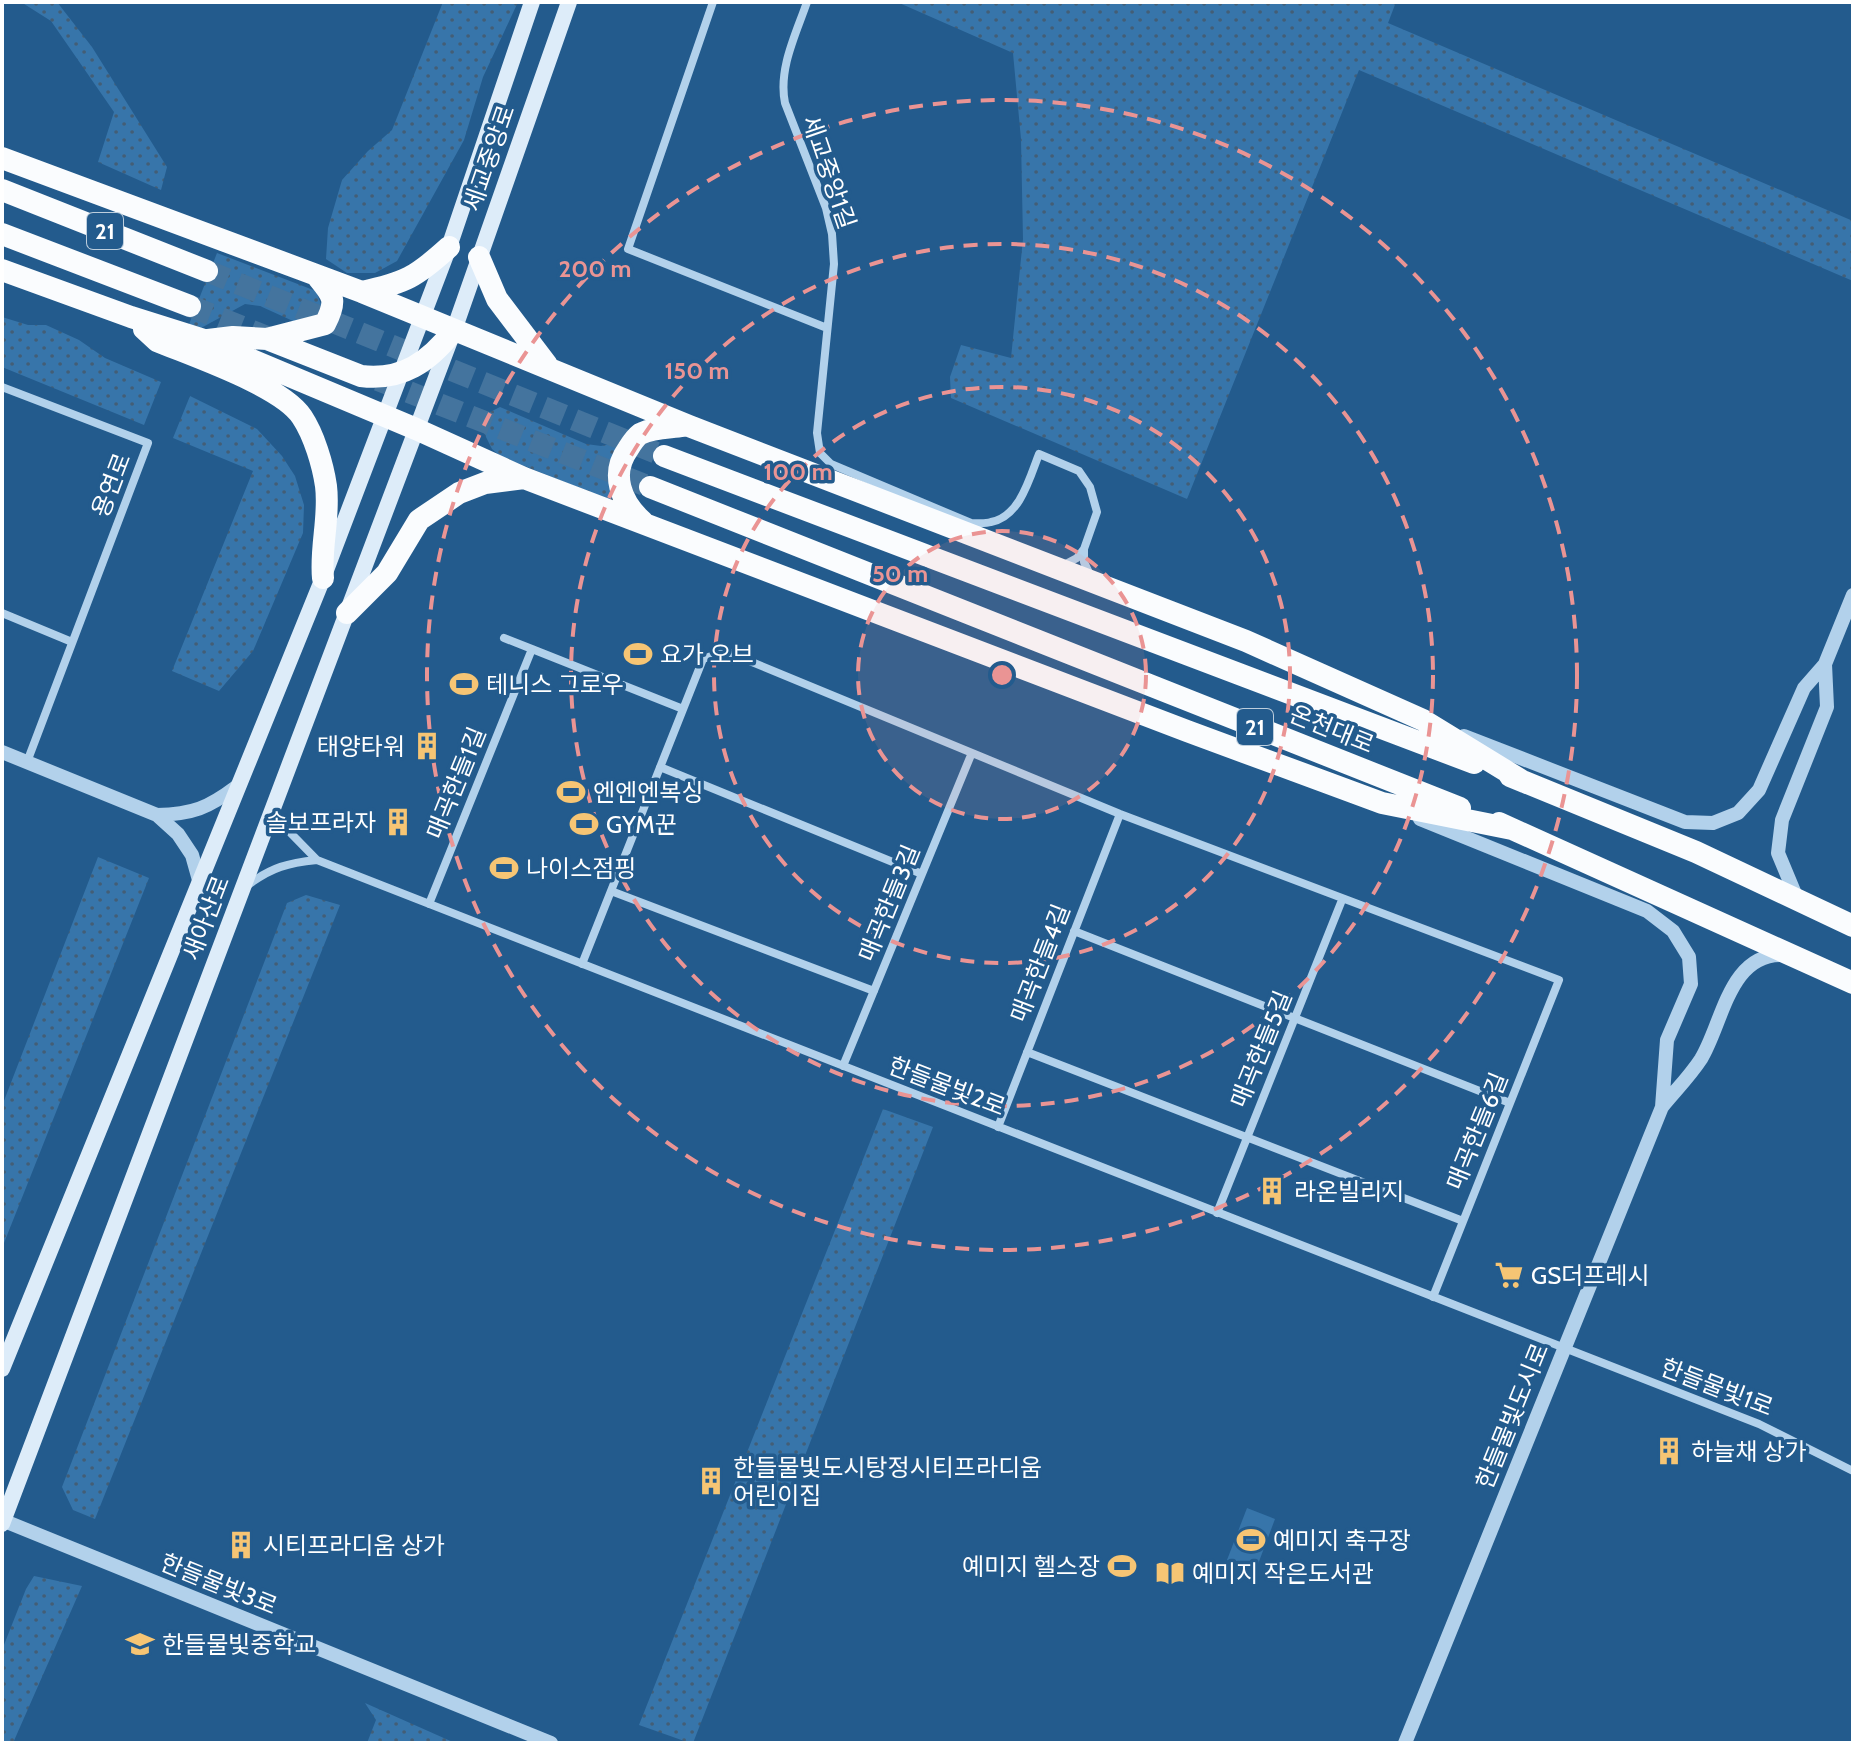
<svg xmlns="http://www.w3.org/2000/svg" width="1855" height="1745" viewBox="0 0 1855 1745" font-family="Cabin,'Noto Sans KR',sans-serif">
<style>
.grass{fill:url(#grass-dots)}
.garden{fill:#3775aa}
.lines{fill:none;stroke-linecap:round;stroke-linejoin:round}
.trunk-tunnel{stroke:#44749e;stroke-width:22;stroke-dasharray:22 11;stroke-linecap:butt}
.minor{stroke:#b2d1eb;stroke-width:8}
.tertiary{stroke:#b2d1eb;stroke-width:14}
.secondary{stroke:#ddecf9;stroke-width:16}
.trunk{stroke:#fafcfe;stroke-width:22}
.ring{fill:none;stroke:#ea9494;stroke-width:4;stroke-dasharray:14 10}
.labels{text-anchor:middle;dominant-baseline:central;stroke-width:7;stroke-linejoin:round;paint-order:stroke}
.shield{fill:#235b8d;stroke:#bdcedd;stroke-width:2}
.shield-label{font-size:22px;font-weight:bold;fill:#fff}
.street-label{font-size:24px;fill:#fff;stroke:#235b8d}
.poi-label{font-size:24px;fill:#fff;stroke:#235b8d;text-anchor:start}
.centre{fill:#ea9494;stroke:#235b8d;stroke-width:4}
.ring-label{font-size:24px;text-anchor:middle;font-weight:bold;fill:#ea9494;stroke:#235b8d;stroke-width:7;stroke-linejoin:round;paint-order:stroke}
</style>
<defs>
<pattern id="grass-dots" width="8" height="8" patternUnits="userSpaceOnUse" patternTransform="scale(2)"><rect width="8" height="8" fill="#3775aa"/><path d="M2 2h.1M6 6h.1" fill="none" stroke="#435e76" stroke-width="1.8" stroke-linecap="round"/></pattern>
</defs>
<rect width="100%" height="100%" fill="#235b8d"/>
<!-- grass -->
<path class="grass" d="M21,2h36l35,45 75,120 -6,23 -63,-28 16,-50 -63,-91z
M443,2h75l-35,75 -19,63 -67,121 -22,12h-28l-21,-14 2,-31 14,-48 26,-29 24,-21z
M897,2h499l-8,21 465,198v60l-494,-211 -172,429 -236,-101 -1,-21 11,-32 50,13 12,-119 -2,-100 -8,-86z
M217,253l99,38 6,16 -3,9 -26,5 -33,-15 -15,-2 -44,24 -13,-1z
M2,317l26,8h18l33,15 26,18 56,24 -17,43 -142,-58z
M190,396l67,33 25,27 13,20 9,29 -1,28 -50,118 -34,40 -47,-20 81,-200 -80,-33z
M500,407l86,37 15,2 18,-4 -4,57 -3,2 -112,-45 -8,-7 -8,-16 6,-21z
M98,857l51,21 -147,370v-142z
M306,895l34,10 -245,614 -22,-9 -11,-23 225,-584z
M883,1109l50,18 -240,616h-3l-51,-18z
M34,1576l48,10 -69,157h-11v-93l24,-61z
M365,1703l90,40h-88l9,-23z"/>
<!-- garden -->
<path class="garden" d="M1247,1508l28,11 -20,53 -28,-12z"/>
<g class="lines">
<!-- trunk-tunnel -->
<path class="trunk-tunnel" d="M207,271l457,185
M190,306l77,31
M378,380l272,107"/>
<!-- minor -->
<path class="minor" d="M713,2l-85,247 199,79
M807,2c-11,32 -29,67 -22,101l41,105 6,26 2,30 -17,169 3,20 11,11 140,59c7,0 14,1 20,-1 29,-5 39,-45 48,-68l40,17 11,16 7,25 -13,37
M2,387l146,56 -121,319
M1062,566l15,-8 7,-9v13l7,15
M2,613l70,29
M504,638l28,11
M660,767l262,107
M272,814l45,46 1442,564 94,47
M248,885c24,-18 40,-22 69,-25
M611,891l263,100
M429,904l103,-255 151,60
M1074,931l436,172
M582,964l121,-305 14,-5 13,-1 390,161 439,166 -126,317
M1027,1052l436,169
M843,1066l128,-311
M998,1127l122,-313
M1217,1213l125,-313"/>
<!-- tertiary -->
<path class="tertiary" d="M1464,736l221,86 28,1 25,-10 21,-23 45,-102 21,-24 28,-69
M2,752l155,63 21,19 14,21 7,25
M157,815c36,-1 51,-7 79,-28
M1420,819l227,92 26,20 16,26 2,27 -24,56 -5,67
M1798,901l-20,-48 4,-33 45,-113 -2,-43
M2,1520l549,223
M1405,1743l257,-636c13,-16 28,-31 39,-48 22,-36 28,-107 83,-104"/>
<!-- secondary -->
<path class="secondary" d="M2,1369l321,-791 126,-331 83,-245
M2,1524l452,-1194 115,-328"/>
<!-- trunk -->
<path class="trunk" d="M2,158l360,134 327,134 557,215 177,79 101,62
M2,190l205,81
M2,234l188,72
M479,257l18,42 50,66
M2,270l129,47 73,23 212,89 108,49 663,253 195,72 130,26
M362,292c43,-9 54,-15 87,-45
M144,329l13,12c36,15 125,45 145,76 12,18 21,48 24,69 4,31 -6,61 -3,92
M267,339l58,-15c13,-25 8,-28 -9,-49
M208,340l25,-3 34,2 94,37c41,5 68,-14 93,-46
M664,456l810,307
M650,487l810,321
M642,521c-21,-19 -32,-47 -14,-72 3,-5 8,-12 12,-15 13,-7 30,-6 43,-8
M347,613l40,-40 32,-53 40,-27 26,-10 39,-5
M1510,776l186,76 157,74
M1499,823l354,160"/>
</g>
<!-- distance rings -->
<circle cx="1002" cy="675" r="144" fill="#ea9494" fill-opacity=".12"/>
<g class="ring">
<circle cx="1002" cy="675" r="144"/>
<circle cx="1002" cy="675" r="288"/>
<circle cx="1002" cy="675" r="431"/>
<circle cx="1002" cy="675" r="575"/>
</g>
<!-- icons -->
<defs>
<symbol id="stadium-bare" viewBox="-9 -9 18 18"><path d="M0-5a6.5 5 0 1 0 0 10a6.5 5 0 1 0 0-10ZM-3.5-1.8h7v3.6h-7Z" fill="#f6c574" stroke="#235b8d" stroke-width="2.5" paint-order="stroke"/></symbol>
<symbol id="building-bare" viewBox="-9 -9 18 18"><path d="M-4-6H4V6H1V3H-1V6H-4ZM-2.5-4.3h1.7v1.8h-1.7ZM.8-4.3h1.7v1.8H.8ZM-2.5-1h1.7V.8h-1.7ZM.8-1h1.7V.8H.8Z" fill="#f6c574" stroke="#235b8d" stroke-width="2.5" paint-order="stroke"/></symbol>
<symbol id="supermarket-bare" viewBox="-9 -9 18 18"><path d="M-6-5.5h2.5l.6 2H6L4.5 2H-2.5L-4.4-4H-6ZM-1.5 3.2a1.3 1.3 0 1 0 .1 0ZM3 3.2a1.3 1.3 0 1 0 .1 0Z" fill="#f6c574" stroke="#235b8d" stroke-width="2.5" paint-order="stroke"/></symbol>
<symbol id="library-bare" viewBox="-9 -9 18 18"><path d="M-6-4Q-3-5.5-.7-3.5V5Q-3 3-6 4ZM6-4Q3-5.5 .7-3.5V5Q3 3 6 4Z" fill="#f6c574" stroke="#235b8d" stroke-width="2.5" paint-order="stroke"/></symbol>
<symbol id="school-bare" viewBox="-9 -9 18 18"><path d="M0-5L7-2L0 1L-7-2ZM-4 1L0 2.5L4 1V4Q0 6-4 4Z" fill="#f6c574" stroke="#235b8d" stroke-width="2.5" paint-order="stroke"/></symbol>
</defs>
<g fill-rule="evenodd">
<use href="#stadium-bare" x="618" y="634" width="40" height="40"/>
<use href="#stadium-bare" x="444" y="664" width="40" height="40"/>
<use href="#building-bare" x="407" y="726" width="40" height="40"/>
<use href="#stadium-bare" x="551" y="772" width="40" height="40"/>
<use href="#building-bare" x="378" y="802" width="40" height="40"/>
<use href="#stadium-bare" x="564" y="804" width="40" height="40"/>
<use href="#stadium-bare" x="484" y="848" width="40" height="40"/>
<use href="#building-bare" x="1252" y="1171" width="40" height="40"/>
<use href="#supermarket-bare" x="1489" y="1255" width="40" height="40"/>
<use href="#building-bare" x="1649" y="1431" width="40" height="40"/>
<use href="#building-bare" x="691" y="1461" width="40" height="40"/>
<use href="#stadium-bare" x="1231" y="1520" width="40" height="40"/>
<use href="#building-bare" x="221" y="1525" width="40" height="40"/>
<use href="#stadium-bare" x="1102" y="1546" width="40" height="40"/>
<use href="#library-bare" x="1150" y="1553" width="40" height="40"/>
<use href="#school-bare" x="120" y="1624" width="40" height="40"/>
</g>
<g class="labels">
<!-- shield labels -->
<g class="shield">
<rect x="87" y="213" width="36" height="36" rx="6"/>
<rect x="1237" y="709" width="36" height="36" rx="6"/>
</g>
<g class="shield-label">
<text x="105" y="231">21</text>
<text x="1255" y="727">21</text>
</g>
<!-- street labels -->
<g class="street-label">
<text transform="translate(489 158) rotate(-71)">세교중앙로</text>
<text transform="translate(829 172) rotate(71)">세교중앙1길</text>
<text transform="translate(111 485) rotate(-69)">용연로</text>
<text transform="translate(1332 729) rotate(22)">온천대로</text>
<text transform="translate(456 783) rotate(-68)">매곡한들1길</text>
<text transform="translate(889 903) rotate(-68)">매곡한들3길</text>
<text transform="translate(206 918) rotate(-69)">새아산로</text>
<text transform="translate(1040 963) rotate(-69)">매곡한들4길</text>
<text transform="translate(1261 1049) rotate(-68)">매곡한들5길</text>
<text transform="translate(947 1086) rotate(21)">한들물빛2로</text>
<text transform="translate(1477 1131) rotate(-68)">매곡한들6길</text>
<text transform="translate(1717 1387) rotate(21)">한들물빛1로</text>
<text transform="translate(1512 1416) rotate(-68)">한들물빛도시로</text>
<text transform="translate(219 1584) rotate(22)">한들물빛3로</text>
</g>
<!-- poi labels -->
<g class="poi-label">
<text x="660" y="654">요가 오브</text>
<text x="486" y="684">테니스 그로우</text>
<text x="405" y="746" text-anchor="end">태양타워</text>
<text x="593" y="792">엔엔엔복싱</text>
<text x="376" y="822" text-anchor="end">솔보프라자</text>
<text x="606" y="824">GYM꾼</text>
<text x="526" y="868">나이스점핑</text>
<text x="1294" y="1191">라온빌리지</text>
<text x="1531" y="1275">GS더프레시</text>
<text x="1691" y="1451">하늘채 상가</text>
<text x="733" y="1467">한들물빛도시탕정시티프라디움<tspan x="733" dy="28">어린이집</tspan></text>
<text x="1273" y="1540">예미지 축구장</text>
<text x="263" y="1545">시티프라디움 상가</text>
<text x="1100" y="1566" text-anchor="end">예미지 헬스장</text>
<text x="1192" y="1573">예미지 작은도서관</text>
<text x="162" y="1644">한들물빛중학교</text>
</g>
</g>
<circle cx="1002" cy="675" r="12" class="centre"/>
<g class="ring-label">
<text x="595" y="277">200 m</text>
<text x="697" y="379">150 m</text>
<text x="798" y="480">100 m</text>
<text x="900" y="582">50 m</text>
</g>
<!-- border -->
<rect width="1855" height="1745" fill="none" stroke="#ffffff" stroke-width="8"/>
</svg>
